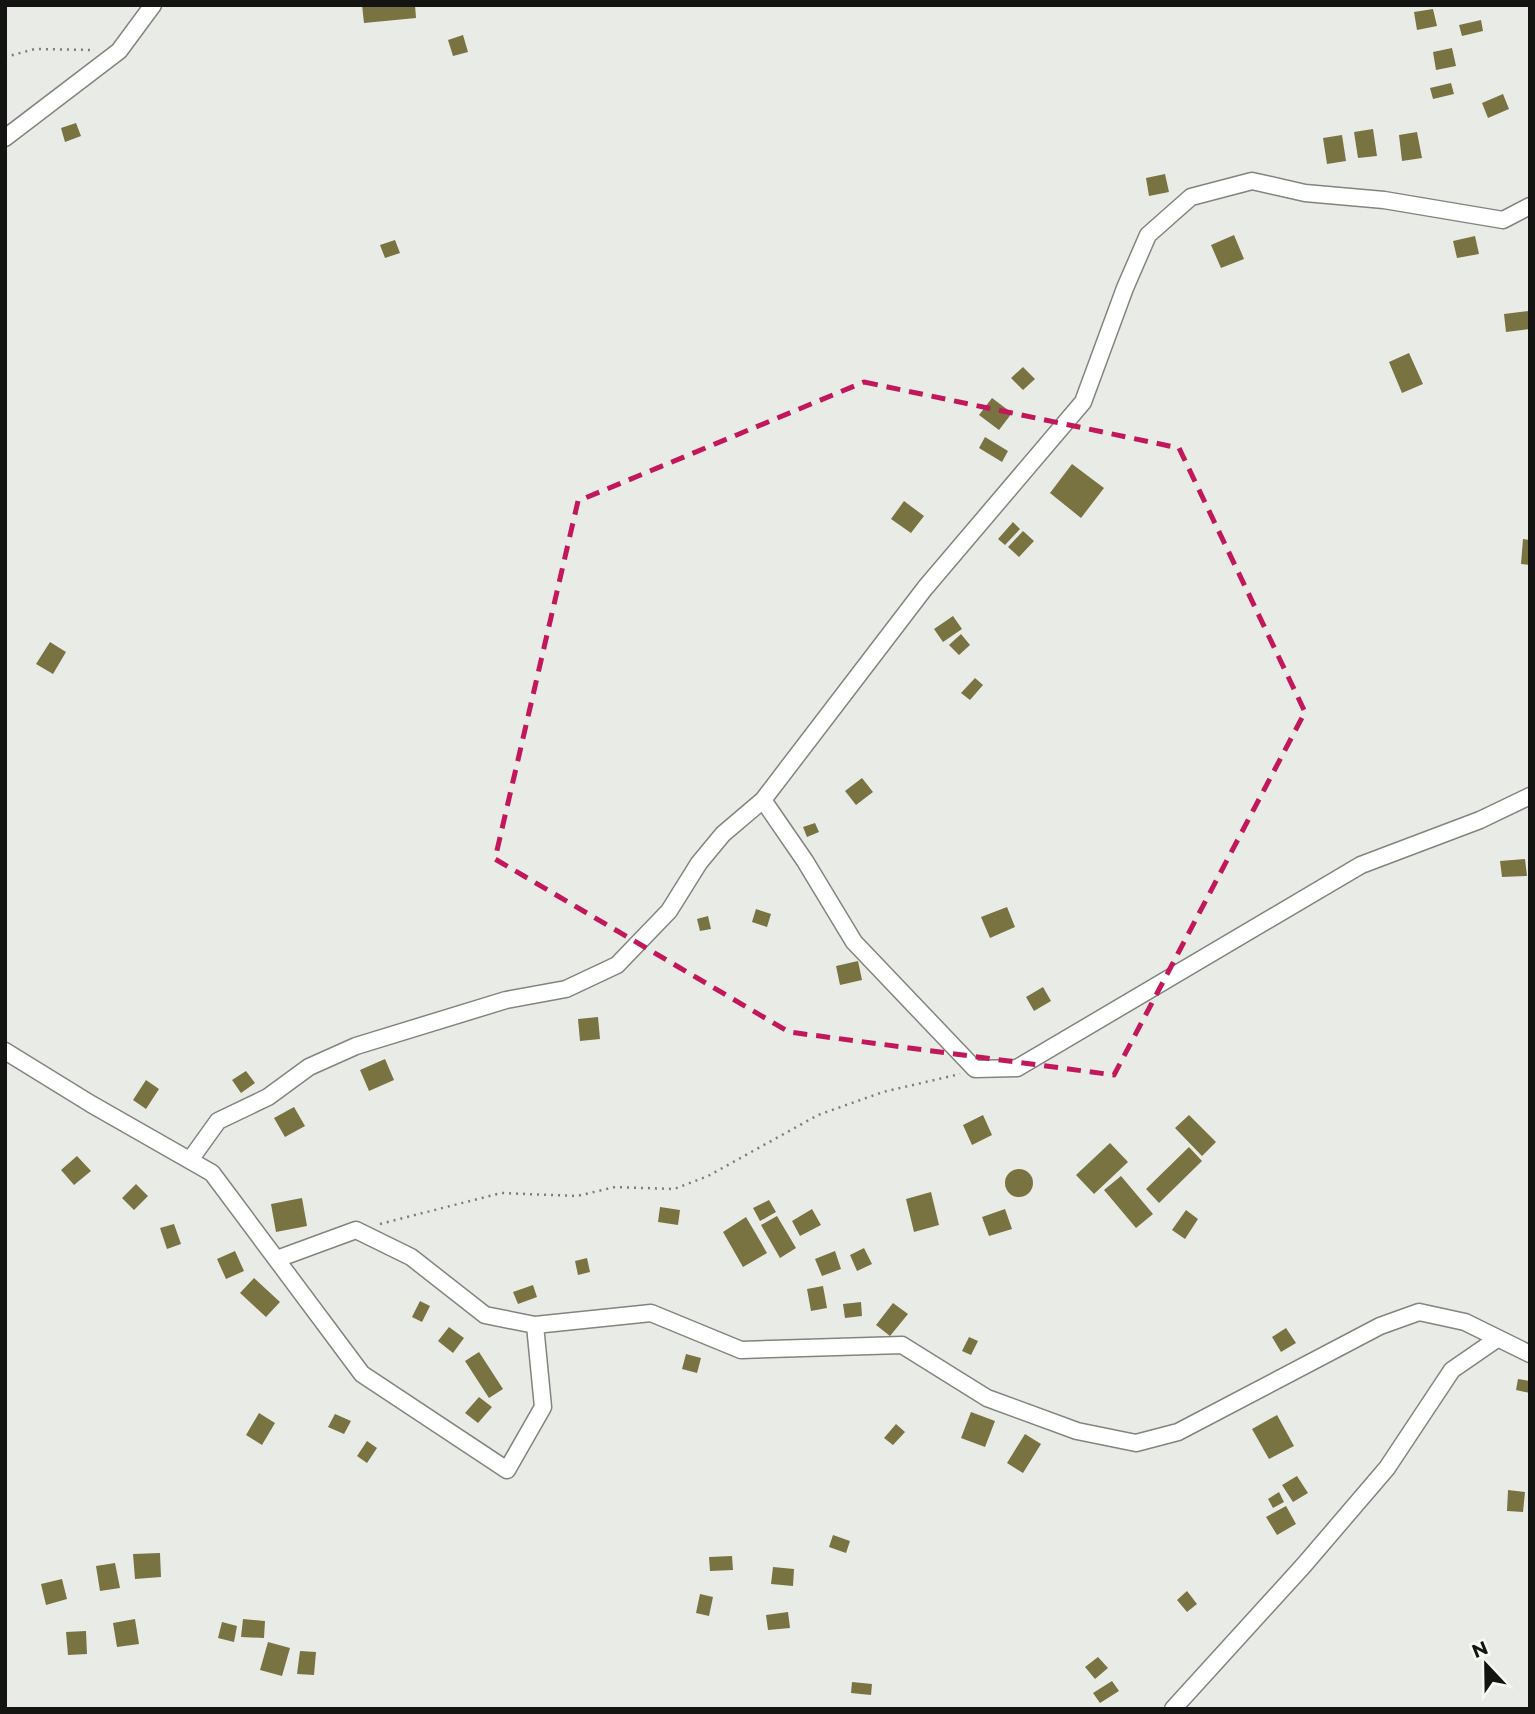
<svg xmlns="http://www.w3.org/2000/svg" width="1535" height="1714" viewBox="0 0 1535 1714" font-family="Montserrat,sans-serif">
<style>
.building{fill:#797241}
.lines{fill:none;stroke-linecap:round;stroke-linejoin:round}
.minor-casing{stroke:#82847e;stroke-width:19}
.path{stroke:#7b7d78;stroke-width:2.5;stroke-dasharray:2 5;stroke-linecap:butt}
.minor{stroke:#fff;stroke-width:16}
.marked{fill:none;stroke:#c2185b;stroke-width:5;stroke-dasharray:14 9;stroke-linejoin:round}
</style>
<rect width="100%" height="100%" fill="#e9ece6"/>
<!-- building -->
<path class="building" d="M362,5h53l1,13 -52,5z
M1433,9l4,17 -20,4 -3,-18z
M1481,20l2,11 -21,5 -3,-11z
M463,35l5,17 -15,4 -5,-16z
M1452,48l4,18 -20,4 -3,-18z
M1451,83l3,11 -21,5 -3,-11z
M1503,94l6,15 -21,9 -6,-15z
M76,123l5,13 -16,6 -4,-14z
M1373,129l4,27 -19,2 -4,-26z
M1417,132l5,26 -20,3 -3,-26z
M1342,135l4,26 -19,3 -4,-26z
M1165,174l4,18 -20,4 -3,-18z
M1234,235l10,24 -23,9 -10,-23z
M1475,236l4,18 -22,4 -4,-17z
M395,240l5,13 -15,5 -5,-13z
M1529,311l1,18 -24,3 -2,-18z
M1409,353l14,31 -21,9 -13,-31z
M1023,367l12,12 -12,11 -12,-12z
M992,398l20,15 -13,17 -20,-15z
M985,437l23,14 -6,11 -23,-14z
M1072,464l32,24 -23,30 -31,-25z
M904,501l20,15 -13,17 -20,-14z
M1013,522l7,7 -15,16 -7,-6z
M1023,531l11,10 -15,16 -11,-10z
M1523,539l7,1v25l-9,-1z
M953,616l9,13 -19,13 -9,-13z
M961,634l9,11 -11,10 -10,-10z
M50,642l16,10 -13,22 -17,-10z
M975,678l8,7 -13,15 -9,-7z
M862,778l11,14 -17,13 -11,-14z
M815,823l4,9 -12,5 -4,-10z
M1525,859l2,17 -25,1 -2,-16z
M1007,907l8,20 -25,11 -9,-21z
M756,909l15,5 -4,13 -15,-5z
M708,916l3,13 -11,2 -3,-12z
M858,961l4,19 -22,5 -4,-19z
M1043,987l8,14 -17,10 -8,-14z
M598,1017l2,22 -20,2 -2,-22z
M385,1059l9,21 -25,11 -9,-21z
M246,1071l9,12 -14,10 -9,-13z
M146,1080l13,9 -13,20 -13,-9z
M294,1107l11,19 -20,11 -11,-19z
M983,1115l9,20 -20,10 -9,-20z
M1189,1115l27,27 -14,14 -27,-28z
M1110,1143l18,19 -34,32 -18,-19z
M1189,1147l13,14 -43,42 -13,-14z
M77,1156l14,15 -17,14 -13,-15z
M1005 1183a14 14 0 1 1 28 0a14 14 0 1 1-28 0Z
M1121,1176l32,38 -17,14 -32,-38z
M136,1184l12,12 -14,14 -12,-12z
M931,1192l8,33 -25,7 -8,-33z
M302,1198l5,28 -31,6 -5,-28z
M769,1200l7,12 -16,9 -7,-13z
M660,1207l20,3 -2,15 -20,-3z
M812,1209l9,16 -21,11 -8,-15z
M1005,1209l7,20 -23,7 -7,-19z
M1186,1210l12,9 -13,20 -13,-9z
M777,1216l19,32 -16,10 -19,-33z
M746,1217l21,36 -24,14 -20,-35z
M174,1224l7,20 -14,5 -7,-21z
M864,1248l8,16 -15,7 -7,-16z
M235,1251l9,20 -18,8 -9,-20z
M835,1251l6,18 -19,7 -7,-17z
M587,1258l3,14 -12,3 -3,-14z
M254,1278l26,24 -14,15 -26,-24z
M533,1285l4,12 -19,7 -5,-12z
M823,1286l4,22 -16,3 -4,-22z
M420,1301l10,5 -8,16 -10,-5z
M861,1302l1,14 -17,2 -2,-14z
M893,1303l15,11 -18,22 -14,-11z
M449,1327l15,11 -11,15 -15,-12z
M1286,1328l10,15 -15,9 -9,-15z
M969,1337l9,4 -7,14 -9,-4z
M479,1352l24,37 -14,9 -24,-37z
M686,1354l15,4 -4,15 -15,-4z
M1518,1379l12,2v12l-14,-3z
M479,1397l13,10 -14,16 -13,-10z
M971,1412l24,9 -10,26 -24,-9z
M259,1413l16,10 -13,22 -16,-10z
M335,1414l16,7 -7,13 -16,-7z
M1277,1415l17,31 -25,13 -17,-30z
M896,1424l9,8 -12,13 -9,-7z
M1025,1434l16,10 -18,29 -16,-10z
M367,1441l10,7 -10,15 -10,-7z
M1297,1476l11,17 -15,9 -11,-17z
M1508,1490l17,2 -2,20 -16,-1z
M1279,1492l5,10 -11,6 -5,-9z
M1286,1506l10,18 -19,11 -11,-18z
M833,1535l17,6 -4,12 -17,-6z
M160,1553l1,24 -26,2 -2,-25z
M732,1556l1,14 -23,1 -1,-14z
M115,1563l5,25 -20,3 -4,-25z
M773,1567l21,2 -1,17 -22,-2z
M62,1579l5,20 -21,6 -5,-21z
M1187,1591l10,13 -10,8 -10,-12z
M700,1594l13,3 -4,19 -13,-3z
M788,1612l2,16 -22,2 -2,-15z
M135,1619l4,25 -22,3 -4,-24z
M243,1619l22,2 -1,17 -23,-1z
M222,1622l15,4 -3,16 -16,-4z
M86,1631l1,23 -19,1 -2,-23z
M268,1642l22,6 -8,28 -22,-6z
M300,1651l16,1 -2,23 -17,-1z
M1098,1657l10,11 -13,11 -10,-12z
M1112,1681l7,10 -19,12 -7,-10z
M852,1682l20,2 -1,11 -20,-2z"/>
<g class="lines">
<defs>
<path id="minor" d="M5,138l114,-87 34,-46
M763,800l42,61 49,81 121,127 42,-1 344,-203 119,-45 50,-24
M5,1051l86,53 121,69 150,201 145,96 36,-63 -8,-82
M190,1160l28,-39 50,-24 41,-30 47,-21 150,-46 60,-11 51,-24 52,-54 30,-48 24,-29 40,-34 162,-212 158,-186 42,-114 23,-53 43,-38 61,-16 53,12 79,7 119,20 27,-14
M277,1259l79,-29 55,27 74,58 50,10 116,-12 90,37 161,-5 85,53 90,33 59,12 42,-11 202,-106 39,-14 46,10 65,32
M1173,1709l131,-144 83,-97 65,-98 45,-31"/>
</defs>
<!-- minor casing -->
<use href="#minor" class="minor-casing"/>
<!-- path -->
<path class="path" d="M5,57l30,-8 60,1
M380,1224l121,-31 76,3 38,-9 59,2 34,-13 110,-61 65,-23 77,-18"/>
<!-- minor -->
<use href="#minor" class="minor"/>
</g>
<!-- marked area -->
<path class="marked" d="M864,382l315,66 126,264 -191,363 -325,-43 -294,-173 83,-358z"/>
<!-- border -->
<rect width="1535" height="1714" fill="none" stroke="#141512" stroke-width="14"/>
<!-- north arrow -->
<g transform="translate(1486 1665) rotate(338)" stroke="#f7faf3" stroke-width="5" paint-order="stroke">
<path d="M0-5L12 26L0 18L-12 26Z" fill="#141512"/>
<text y="-10" font-size="19" font-weight="bold" text-anchor="middle" fill="#141512">N</text>
</g>
</svg>
